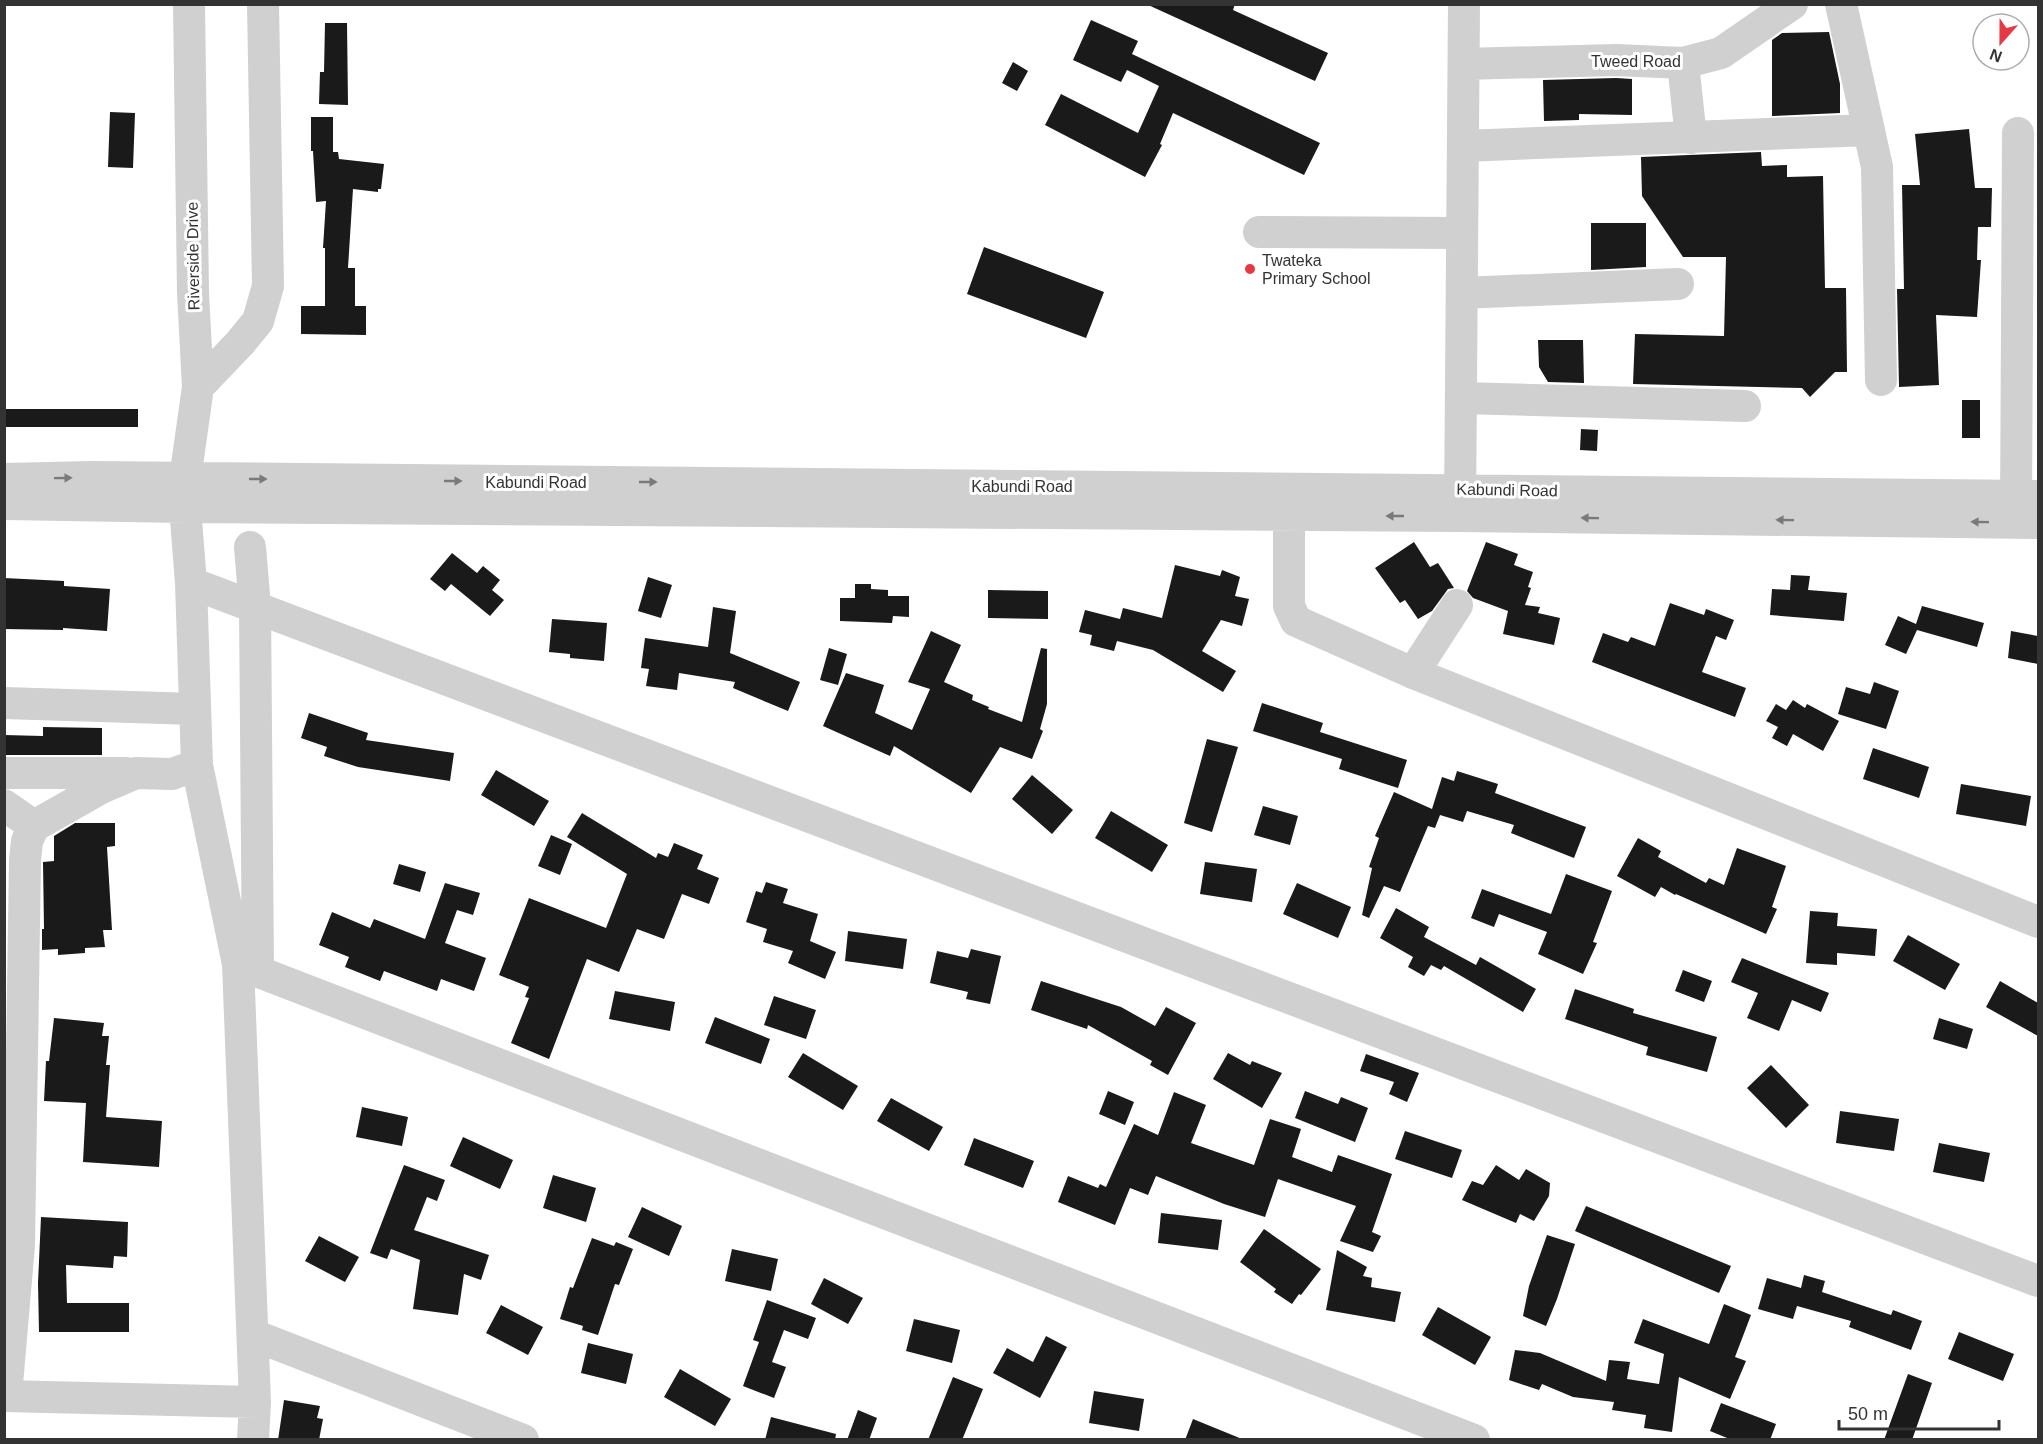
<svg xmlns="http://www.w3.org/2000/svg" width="2043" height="1444" viewBox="0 0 2043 1444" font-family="Helvetica,sans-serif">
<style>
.building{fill:#1a1a1a}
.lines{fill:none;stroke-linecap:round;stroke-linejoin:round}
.minor{stroke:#d0d0d0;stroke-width:32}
.oneway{fill:#7a7a7a}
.poi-dot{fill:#e63946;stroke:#fff;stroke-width:2}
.labels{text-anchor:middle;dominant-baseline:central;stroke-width:6;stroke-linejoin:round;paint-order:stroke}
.street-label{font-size:16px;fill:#333;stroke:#fff}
.poi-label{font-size:16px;fill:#333;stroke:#fff;text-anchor:start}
</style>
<rect width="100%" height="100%" fill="#fff"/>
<!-- building -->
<path class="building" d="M1146,4h89l-2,6 95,43 -13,28z
M1091,20l47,21 -6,13 188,89 -16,32 -131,-62 -13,31 2,1 -17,32 -100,-52 16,-31 77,39 21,-47 -32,-16 -6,12 -48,-22z
M325,23h22l1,82 -29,-1 1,-32h4z
M1829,32l11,52v29l-68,3v-76l10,-7z
M1013,62l15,9 -11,20 -15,-8z
M1616,78l16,1v36l-53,-1v6l-35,1 -1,-41z
M110,112l25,1 -2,55 -25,-1z
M311,117h22v35h5l1,7 45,5 -3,25h-3v3l-25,-3 -5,79h7v38h11v29l-65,-1v-28h24v-58h-2l3,-47 -10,1 -3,-51h-2z
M1969,129l6,59h17l-1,39h-13l-1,33h4l-4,57 -41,-2 3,70 -40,2 -2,-98h7l-2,-104h18l-5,-51z
M1761,152l1,14 25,-1v12l36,-1 2,112h21l1,84h-12l-25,25 -8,-9 -169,-4 2,-50 89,2 2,-79h-43l-41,-61 -1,-39z
M1591,223h55v44l-55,3z
M984,247l120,45 -18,46 -119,-44z
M1538,340h45l1,43 -36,-1 -9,-15z
M1962,400h18v38h-18z
M4,409h134v18h-134z
M1581,429l17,1 -1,21 -17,-1z
M1414,542l16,25 8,-4 16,25 -6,1 -16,22 -14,8 -13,-19 -5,3 -25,-35z
M1486,542l32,12 -4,11 19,7 -5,15 3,1 -6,17 15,2 -2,6 22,5 -6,27 -51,-11 5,-23 -35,-13 -6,-7z
M452,553l25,20 6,-7 17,14 -8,10 12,10 -14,16 -39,-32 -6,7 -15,-12z
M1175,565l45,11 2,-6 18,7 -5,19 14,3 -7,27 -21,-6 -19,31 34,20 -13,21 -70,-42 -36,-9 -3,10 -24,-6 2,-10 -13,-3 6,-22 35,9 3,-11 39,10z
M1791,575l19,1 -2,14 39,3 -3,28 -74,-6 2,-26 18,1z
M648,577l24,8 -11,33 -23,-7z
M4,578l60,3v5l46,3 -3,42 -44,-3v2l-59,-1z
M855,584h16v5l17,1v6h21v21l-16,-1 -1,7 -52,-2v-23h15z
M988,590l60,1v28l-60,-1z
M1670,603l34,12 2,-6 28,11 -8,20 -10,-4 -14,36 44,16 -11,29 -143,-55 11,-29 25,9 3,-5 24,9z
M1922,606l62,17 -7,24 -60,-17 -11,24 -21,-9 13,-29 18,8z
M713,607l23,4 -6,42 70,29 -12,29 -55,-23 2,-6 -56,-9 -2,17 -31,-4 3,-17 -8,-1 4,-30 63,9z
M552,619l55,4 -3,38 -34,-3v-4l-21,-2z
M931,631l30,14 -17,37 29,13 -1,5 17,7 -1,2 34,13 19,-74 6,1v55l-7,25 3,2 -11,28 -32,-12 -29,46 -77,-47 -4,10 -67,-30 23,-53 38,12 -9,28 37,17 18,-41 -22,-7z
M2011,631l27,5v28l-30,-6z
M829,648l18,6 -9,31 -18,-5z
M1874,682l25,9 -13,38 -48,-15 8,-27 24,7z
M1793,700l12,8 2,-4 32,17 -16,30 -30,-17 -6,12 -15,-8 6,-11 -12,-6 10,-17 10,6z
M1262,703l61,20 -3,9 87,28 -9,28 -59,-19 3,-10 -89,-28z
M309,713l59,20 -2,7 88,13 -4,28 -92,-14 -34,-11 3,-9 -26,-9z
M43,727l59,1v27h-98v-20l39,1z
M1207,739l31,8 -26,85 -28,-9z
M1873,748l56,19 -10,31 -56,-19z
M496,770l53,31 -15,25 -53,-31z
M1457,771l41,13 -3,9 91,34 -12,31 -63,-25 3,-8 -47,-14 -4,11 -23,-7 -5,13 -7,-2 -28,66 -16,-6 -15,32 -7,-3 10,-47 -3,-1 10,-29 -4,-2 19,-44 38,17 10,-32 12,4z
M1032,775l41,35 -21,24 -40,-35z
M1961,784l70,12 -5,30 -70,-12z
M1263,806l35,10 -8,29 -36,-10z
M1111,811l57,34 -16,27 -57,-34z
M582,813l74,45 2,-5 10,4 6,-14 29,12 -6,14 22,9 -10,26 -27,-10 -18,45 -27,-10 -18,43 -32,-13 -38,100 -38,-16 18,-45 -4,-1 4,-10 -30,-12 30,-77 77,30 21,-54 -60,-37z
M75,823h40v23l-8,1 5,83h-9l2,17 -20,1v5l-27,2v-6l-16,1v-21h2l-1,-67 11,-1v-25z
M551,835l21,9 -12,31 -22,-9z
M1638,838l23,13 -3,6 48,26 3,-5 15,7 13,-37 49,18 -14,41 5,2 -11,25 -90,-40 -1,1 -14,-8 -6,10 -38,-21z
M1205,862l52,7 -5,33 -52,-8z
M399,864l27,8 -6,20 -27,-8z
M1566,874l46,17 -19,51 4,1 -14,31 -45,-20 9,-22 -48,-18 -5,13 -23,-9 11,-29 69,25z
M766,882l22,7 -5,14 35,11 -8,27 26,11 -11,27 -37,-16 5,-12 -30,-9 4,-13 -21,-7 10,-31 6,2z
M445,883l35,10 -7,22 -16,-5 -12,33 41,15 -12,33 -33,-12 -4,12 -53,-20 -4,10 -35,-14 4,-10 -30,-12 13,-33 38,16 4,-9 51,20z
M1297,883l54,24 -13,31 -55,-24z
M1396,908l33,19 -5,10 52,28 4,-8 56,32 -13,23 -79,-46 -3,4 -10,-5 -7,11 -16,-9 5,-10 -33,-19z
M1810,911l28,2 -1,13 40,3 -2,27 -38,-3v12l-31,-2z
M848,931l59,8 -4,30 -58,-8z
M1908,935l52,29 -15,26 -52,-29z
M971,949l30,7 -11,48 -24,-5 2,-7 -38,-9 7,-32 31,7z
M1742,958l87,35 -8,19 -29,-12 -13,31 -32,-13 11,-25 -27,-11z
M1683,970l29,11 -8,21 -29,-11z
M1041,981l80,26 34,19 11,-19 30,16 -28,52 -18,-10 2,-4 -64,-36 -1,4 -56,-19z
M2000,981l38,22v33l-52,-29z
M1575,989l59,20 -1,4 84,24 -10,35 -61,-17 2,-8 -83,-28z
M615,991l60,11 -5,29 -61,-12z
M774,996l42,14 -10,29 -42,-14z
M715,1017l55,22 -9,25 -56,-21z
M54,1018l50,5 -2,13h7l-3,29h4l-4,52 56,4 -3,46 -76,-5 3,-59 -42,-2 2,-40h3z
M1939,1018l34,11 -6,20 -34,-10z
M803,1053l55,33 -15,24 -55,-33z
M1228,1053l22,12 2,-4 30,12 -20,35 -49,-29z
M1366,1054l53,19 -12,29 -18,-8 5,-12 -34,-11z
M1771,1065l38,40 -23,23 -39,-40z
M1108,1091l26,11 -9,23 -26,-11z
M1305,1091l33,13 3,-7 27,11 -13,34 -60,-24z
M1174,1092l32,13 -15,38 63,22 16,-46 31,10 -9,28 40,15 6,-17 54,19 -20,58 9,4 -8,16 -33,-11 16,-35 -78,-27 -13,38 -41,-13 -68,-28 -8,19 -18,-7 -15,37 -57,-23 10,-26 30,12 2,-4 6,3 28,-63 24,11z
M891,1098l52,29 -14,24 -52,-30z
M362,1107l46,10 -6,29 -46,-9z
M1840,1111l59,8 -5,32 -58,-8z
M1405,1131l57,19 -10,28 -57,-19z
M463,1137l50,23 -13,29 -50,-23z
M974,1138l60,23 -11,27 -59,-23z
M1939,1143l51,10 -6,29 -51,-10z
M404,1165l41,15 -8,21 -10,-4 -13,33 75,25 -8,25 -17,-6 -6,41 -45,-6 7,-49 -29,-11 -4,10 -17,-6z
M1496,1165l23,15 7,-11 24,14 -1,13 -15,25 -14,-7 -4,9 -54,-23 10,-19 11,4z
M553,1175l43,13 -10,34 -43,-14z
M1586,1206l145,60 -12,27 -144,-62z
M642,1207l40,19 -13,30 -41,-19z
M1161,1213l61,7 -4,30 -60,-7z
M41,1217l87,5 -1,35 -13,-1 -1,12 -47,-3 1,38h62v29h-90l-1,-49z
M1264,1229l57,40 -20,26 -2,-1 -7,10 -18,-12 2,-3 -36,-27z
M1547,1235l28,9 -18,55 -11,27 -23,-10 6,-30z
M319,1236l40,21 -14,25 -40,-21z
M592,1238l22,8 2,-4 17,7 -14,36 -4,-1 -17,51 -16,-5 1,-4 -23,-7 10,-32 3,1z
M732,1249l46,10 -7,32 -46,-10z
M1337,1250l30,17 -4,9 9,2 -1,9 30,5 -6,30 -69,-12z
M1804,1275l21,6 -3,11 69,23 2,-5 29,11 -11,29 -62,-23 2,-6 -54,-15 -4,13 -35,-10 9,-31 34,10z
M824,1278l39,20 -15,26 -37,-20z
M767,1300l49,18 -8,21 -24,-9 -12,32 14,5 -12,31 -31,-12 16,-44 -6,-2z
M1724,1304l27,11 -16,42 11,4 -16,38 -51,-22 -7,55 -28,-4 2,-13 -34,-5 2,-8 -41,-5 -31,-13 -3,6 -30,-10 6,-30 25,3 66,28 3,-21 21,2 -3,17 32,5 5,-30 -30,-11 9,-24 66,25z
M501,1305l42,22 -15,28 -42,-22z
M1438,1307l53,30 -16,28 -53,-30z
M914,1319l46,11 -8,33 -46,-12z
M1959,1332l55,22 -11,27 -55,-22z
M1046,1336l21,11 -27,51 -47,-25 14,-25 26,14z
M588,1343l45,11 -7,30 -45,-11z
M680,1369l51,30 -16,27 -51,-29z
M1908,1374l24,9 -20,57h-28z
M953,1377l30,12 -21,51h-34z
M1094,1391l50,8 -5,32 -50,-8z
M284,1400l36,6 -3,12 6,1 -4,21h-41z
M1721,1403l55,21 -6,16h-38l-22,-9z
M858,1410l19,8 -8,22h-22z
M771,1417l65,17 -1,6h-70z
M1193,1419l49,20v1h-57z"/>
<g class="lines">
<!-- minor -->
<path class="minor" d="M189,4l4,289 5,94 -13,92v28l6,76 6,182 41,199 17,438 -2,38
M1841,4l36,163 4,213
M1683,63l8,75
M1464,64l152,-4 67,3 38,-10 71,-49
M1463,146l406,-16
M1259,232l202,1
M1462,293l216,-9
M198,387l42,-44 18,-22 10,-35 -5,-282
M1461,398l284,8
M4,479l89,-2 1945,19
M4,504l181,3 1275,9 578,7
M1460,511l4,-507
M1289,515v91l7,15 117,52 625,249
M2016,515l2,-382
M250,547l5,60 3,364
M191,583l1847,698
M1413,673l44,-68
M4,703l191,6
M4,773h122
M4,805l30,21
M238,964l1236,476
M253,1335l270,105
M4,1396l251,6
M6,1396l13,-151 6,-385 2,-19 7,-15 67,-38 35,-15 36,1 25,-9"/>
</g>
<!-- one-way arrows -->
<defs><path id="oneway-solid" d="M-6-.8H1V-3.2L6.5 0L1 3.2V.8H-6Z" transform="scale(1.5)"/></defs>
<g class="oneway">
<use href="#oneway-solid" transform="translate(63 478) rotate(-1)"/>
<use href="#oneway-solid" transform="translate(258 479)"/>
<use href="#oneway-solid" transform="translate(453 481)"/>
<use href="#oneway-solid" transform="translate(648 482)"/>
<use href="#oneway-solid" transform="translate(1395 516) rotate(-180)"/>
<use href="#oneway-solid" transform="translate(1590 518) rotate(-179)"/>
<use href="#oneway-solid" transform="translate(1785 520) rotate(-179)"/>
<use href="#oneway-solid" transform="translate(1980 522) rotate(-179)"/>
</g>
<!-- markers -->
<circle class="poi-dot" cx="1250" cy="269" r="6"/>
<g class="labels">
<!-- street labels -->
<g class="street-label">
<text x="1636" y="61">Tweed Road</text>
<text transform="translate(193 256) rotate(-91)">Riverside Drive</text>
<text x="536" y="482">Kabundi Road</text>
<text x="1022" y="486">Kabundi Road</text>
<text transform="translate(1507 490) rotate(1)">Kabundi Road</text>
</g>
<!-- poi labels -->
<g class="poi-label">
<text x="1262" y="260">Twateka<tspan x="1262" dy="18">Primary School</tspan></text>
</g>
</g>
<!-- border -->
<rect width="2043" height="1444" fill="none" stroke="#333333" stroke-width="12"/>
<!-- north arrow -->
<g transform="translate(2001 42) rotate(201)"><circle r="28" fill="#ffffff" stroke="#adadad" stroke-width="1.5"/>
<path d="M0-4.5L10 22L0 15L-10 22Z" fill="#e63946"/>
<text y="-9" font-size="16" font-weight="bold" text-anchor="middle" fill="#333333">N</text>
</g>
<!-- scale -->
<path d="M1839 1420v9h160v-9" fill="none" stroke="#333333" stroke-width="3"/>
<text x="1848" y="1420" font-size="18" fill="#333333" stroke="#ffffff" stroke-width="4.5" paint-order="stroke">50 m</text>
</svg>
